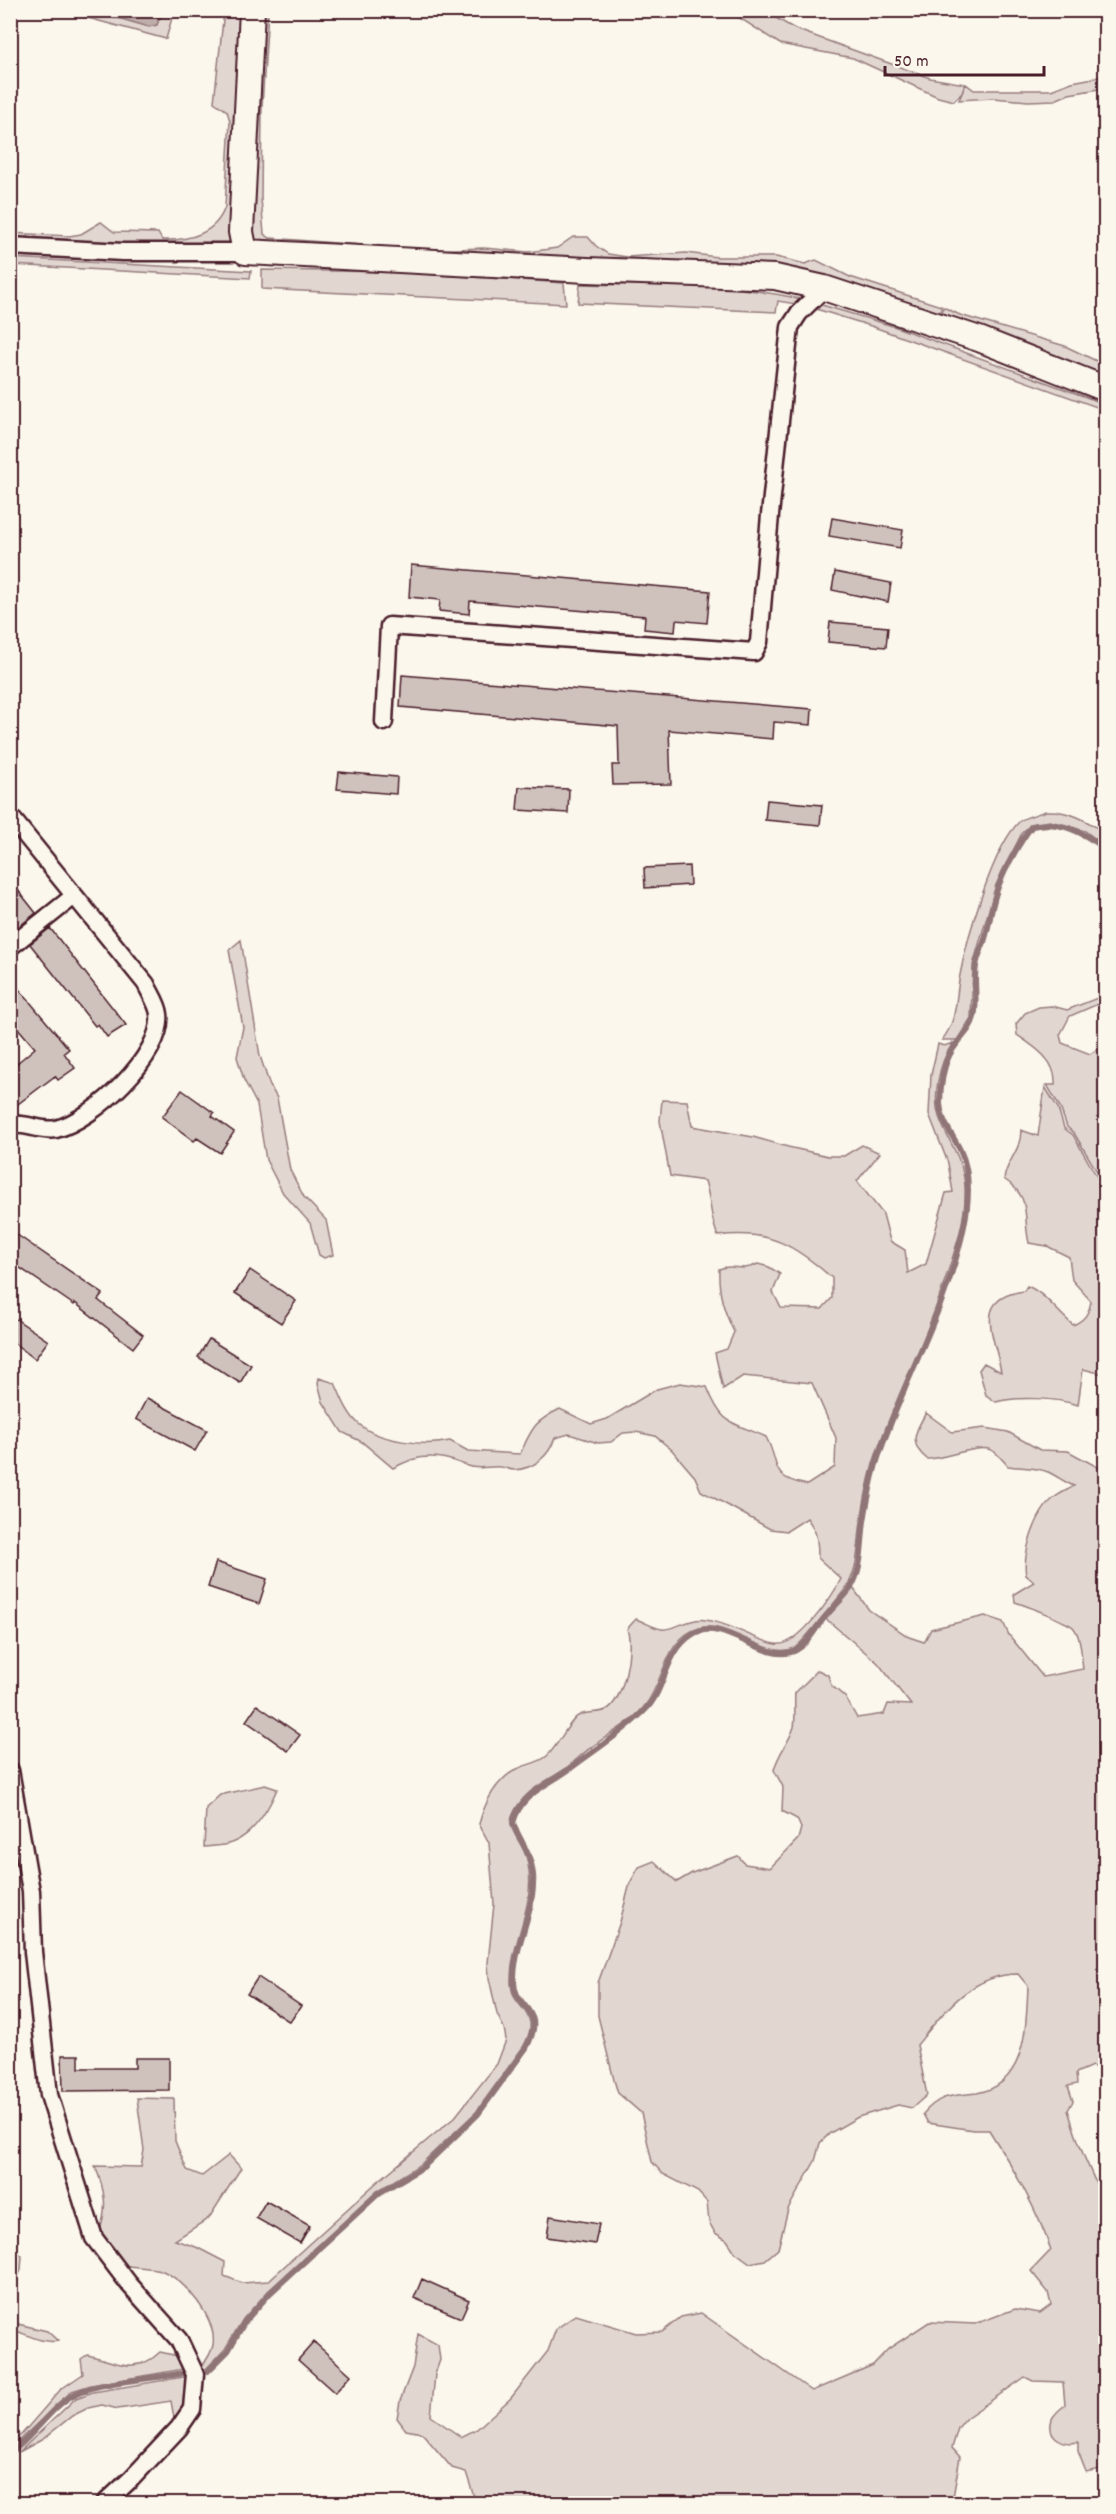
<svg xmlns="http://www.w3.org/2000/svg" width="1116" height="2514" viewBox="0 0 1116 2514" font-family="Dekko,sans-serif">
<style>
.green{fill:#e2d7d0;stroke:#967b7e;stroke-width:1.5}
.water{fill:#bfadaa;stroke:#907477;stroke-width:1.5}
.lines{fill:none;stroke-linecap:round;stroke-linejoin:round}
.stream{stroke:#907477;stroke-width:6}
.building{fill:#cfc2bc;stroke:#4a1f2b;stroke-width:1.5}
.street-casing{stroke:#4a1f2b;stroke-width:21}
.secondary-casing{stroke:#4a1f2b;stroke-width:28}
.street{stroke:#fbf7ec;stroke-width:16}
.secondary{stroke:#fbf7ec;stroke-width:24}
</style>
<rect width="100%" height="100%" fill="#fbf7ec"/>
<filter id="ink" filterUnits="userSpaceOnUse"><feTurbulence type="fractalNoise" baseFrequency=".0167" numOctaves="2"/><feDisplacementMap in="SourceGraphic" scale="12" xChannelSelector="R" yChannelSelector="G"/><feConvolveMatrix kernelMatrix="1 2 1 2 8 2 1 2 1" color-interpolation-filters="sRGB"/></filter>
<g filter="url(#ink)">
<!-- green -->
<path class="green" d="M62,11c33,0 66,6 99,7l1,-7h12l-8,28z
M224,11h24l-15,231 -5,4 -217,-4 -1,-9 59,3 12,-2 20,-12 13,10 44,1 4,7c26,1 54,-6 63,-33l5,-86 -3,-10 -13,-9z
M257,11h11l-6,96 -1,91 3,36 6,4 158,12 56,-2 44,4 29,-4 16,-11h15l8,9 12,8 19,3 59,-4 31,4h59l29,7 11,-4 34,17 91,29v14l-83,-26 -606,-53z
M729,11h35l31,18 135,49 35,6 -3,9 -8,8 -16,-4 -85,-39 -73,-14z
M1105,76v12l-36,6 -14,6 -27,1 -35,-3 -34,2 7,-16 8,6h77l21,-8z
M11,258l240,13 -1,7 -239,-13z
M262,270l135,2 167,11 2,21 -304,-15z
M580,284c73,2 149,-2 220,15l-4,5 -18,-3 -2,11 -198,-9z
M822,305l74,22 209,77v6l-234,-84 -55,-17z
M943,307l17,8 105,31 40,19v15l-163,-60z
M1046,811c23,-1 40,9 59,22v13l-20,-15 -35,-10 -19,3 -9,9 -26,52 -23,80 -2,53 -14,22h-15c16,-20 13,-41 18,-65 7,-37 33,-129 60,-154 7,-5 18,-7 26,-10z
M241,940l19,116 10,30 7,12 13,72 14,27 22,23 7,35 -9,3 -5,-3 -9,-32 -27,-30 -17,-33 -9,-55 -13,-25 -7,-23 6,-30 -14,-77z
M1105,995v6l-35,15 -10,19 2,8 28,11 15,-10v141l-31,-52 -7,-6 -7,-20 -13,-22h8c2,-24 -20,-38 -38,-50l-1,-11 9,-11 14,-6 13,-1 15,4z
M953,1043c-14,19 -22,56 -12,79 10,24 22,37 24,65 2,38 -15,76 -26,111 -19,57 -49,109 -66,166 -5,18 -9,38 -12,57 -3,21 -2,42 -12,62 -2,5 -48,61 -53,64 -25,16 -69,-28 -97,-19 -34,10 -35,53 -53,76 -12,17 -34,28 -50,40 -11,7 -19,16 -30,24 -20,14 -40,21 -52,44 -8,14 2,23 8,35 5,7 6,16 7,24 5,38 -20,75 -18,113 1,27 33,26 12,63l-47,65 -55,52 -44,27 -109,100 -25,28 -18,30 -19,20 1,2 -10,2c6,-8 14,-17 16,-28 4,-26 -29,-67 -53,-75 -13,-3 -28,-3 -41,-5l-21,-29c10,-26 8,-44 -3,-70l46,1 3,-17 -7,-52 37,1 1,42 12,29 15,6 27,-21 12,13 -32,50 -34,22 21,7 29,15 -1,14 18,7 26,-2 108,-98 79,-66 42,-53 9,-24 -2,-12 -7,-14 -8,-36 -1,-15 6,-59 -5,-61 -10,-19c6,-22 17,-44 38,-55 10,-5 22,-6 30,-13 11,-10 22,-35 31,-40 8,-5 20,-2 28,-6 18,-9 28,-63 21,-81l9,-10c9,3 17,9 26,10 10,2 28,-12 44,-9 24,3 44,18 69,24 22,5 57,-47 66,-65l-23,-21c0,-17 -1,-27 -11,-40l-20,13 -17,-2 -41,-23 -28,-15 -6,-14 -23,-27 -17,-14 -19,-4 -13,1 -12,9 -13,1 -29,-9 -14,4c-6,18 -21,31 -41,32 -5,0 -9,-3 -14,-3 -11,-1 -21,3 -32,-1 -12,-4 -22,-9 -36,-9 -15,-1 -26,5 -39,11l-31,-26 -20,-10 -19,-30 -5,-19 1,-5 16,5c6,13 12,31 24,41 19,17 66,23 91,17l18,10 52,3c12,-25 13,-32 40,-45l31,15 16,-5 50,-30 23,-6 27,4c16,40 24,34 59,50 16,30 1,39 41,48l28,-18 1,-29 -24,-55 -69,-7 -20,13 -8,-36 12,-4 7,-17c-10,-21 -16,-38 -15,-63 14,-6 23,4 39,-5l11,3 11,7 -7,18 8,16 41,1 10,-11v-20c-36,-32 -63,-49 -114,-42 -8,-17 -7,-37 -13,-55l-35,-5 -10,-55 2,-21 25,1 5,25 61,11 35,10 40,9h16l18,-11 18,8 -23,28 26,33 7,27 15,9 3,23 18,-9 20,-71 7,-1 -5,-29 -19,-49 2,-39 7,-31 6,2z
M1045,1087l13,21 6,20 9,7 32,56v240l-2,-57 -20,-5 -5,36c-22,-7 -60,-9 -82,-3l-10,-7 -7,-25 5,-7 17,9c-5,-34 -31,-74 23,-81l3,-5c18,7 30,26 46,39 12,-5 16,-12 18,-24l-19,-21 -3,-23 -22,-11 -18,-3c-7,-30 4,-44 -25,-64 3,-20 17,-27 17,-49l17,6z
M926,1413l26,19 33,-4 23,4 32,18 28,1 37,20v601l-13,-6 -16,7 1,11 -9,2 5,15 -5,9c9,32 21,61 37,90v268l-19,4 -8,-21v-9c-14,3 -32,-4 -26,-23 2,-5 8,-10 13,-14l-2,-23 -30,-1 -8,-4 -59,41 -8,10 -6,20 8,9 -8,46h-476l-10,-31 -14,-4 -30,-35 -16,-3 -9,-12 3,-17 13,-34 5,-33 20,11 2,15 -5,14 -4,42 30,21 16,-8 34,-31 37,-47 8,-22 20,-14 60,18 26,-1 19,-15 20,-4 111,78 61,-26 15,-16 41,-27 46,2 40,-15 25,4 11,-8 -3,-13 -17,-21 20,-21c-15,-43 -38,-82 -62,-120h-16l-45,-7 -5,-9c18,-21 30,-18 54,-21 50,-8 49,-67 51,-107l-10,-12c-47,0 -74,38 -101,71l10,50 -15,13 -14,-3 -40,12 -28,16 -10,10 -5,18 -27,48 -10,40 -13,11 -15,3 -15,-11 -8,-12 -12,-7 -6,-11 -2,-20 -9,-10 -35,-18 -11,-12 -11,-49 -23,-20 -4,-13 -16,-64v-33l22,-61 10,-39 9,-16 15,-6 23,21 15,-9 46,-17 7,8 25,4 28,-29 3,-11 -4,-9 -15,-8 1,-24 -9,-17c4,-17 15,-27 20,-43 2,-10 0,-23 1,-34l23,-23 10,5 3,10 14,12 12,21 27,-4 4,-10 23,1 -33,-42 -52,-44 27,-31 16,22 40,27 15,5 7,-13 54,-13 18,6 6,13 34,42 40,-8c-2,-12 -1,-32 -10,-42 -8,-6 -48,-22 -58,-25l-1,-8 20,-12 -8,-7c-4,-21 10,-63 28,-77 6,-5 14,-8 20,-12 -10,-4 -17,-10 -26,-14 -13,-5 -26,-4 -40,-6 -5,-5 -10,-13 -17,-16 -13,-6 -47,9 -64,9 -19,-15 -12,-28 -1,-46z
M265,1785l12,4c-9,21 -25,48 -49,55 -7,2 -16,2 -24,3l2,-39 14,-13z
M11,2246l11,10 -1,14 -10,22z
M11,2317l3,6 33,8 11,10c-17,3 -31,-7 -47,-12z
M160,2352l22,5c12,25 7,45 -7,67l-4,-23 -53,8 -16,-4 -14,3 -16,8 -29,23 -24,13 57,-54 17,-6 91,-15 -1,-8 -92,16 -19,6 -61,57 -1,-5 12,-9 39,-45 22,-15 -2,-15 6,-4c29,6 48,21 73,-3z"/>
<!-- water -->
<path class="water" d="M93,11l69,-1v1l-5,14 -8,2z"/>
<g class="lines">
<!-- stream -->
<path class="stream" d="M208,2371l20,-20 17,-30 25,-28 109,-100 44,-26 55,-53 48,-66c22,-40 -12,-39 -12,-66 -1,-37 22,-71 19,-108 -2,-20 -13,-33 -20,-51 8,-31 36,-38 58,-55 25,-19 54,-37 75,-59 20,-21 19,-58 47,-75 29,-19 73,32 103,16 13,-7 19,-22 29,-33 8,-10 18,-18 25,-28 13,-20 11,-47 14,-68 3,-19 7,-39 12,-57 25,-81 71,-154 88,-238 5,-25 7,-53 -4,-76 -7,-15 -19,-28 -20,-46 0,-17 3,-41 13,-55 7,-11 18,-19 21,-32 4,-16 -1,-34 2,-51 1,-8 5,-16 8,-24 6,-18 7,-37 14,-55 7,-19 22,-46 34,-61 28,-7 52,7 74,23
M10,2453c23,-16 42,-48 65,-59 26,-13 79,-15 109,-21"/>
</g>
<!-- building -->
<path class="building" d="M832,518l71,12 -3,18 -71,-12z
M411,565l299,26 -3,32 -31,-3 -1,12 -31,-3 1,-13 -175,-15 -1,13 -30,-3 1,-11 -31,-3z
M835,572l56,11 -3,19 -56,-12z
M830,622l58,5 -2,20 -58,-5z
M402,675l410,34 -1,16 -37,-3 -1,17 -104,-9 2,54 -58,1 -1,-20h7l-1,-39 -218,-19z
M339,772l58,5 -1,17 -59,-5z
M519,787l50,2 -1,24 -51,-3z
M767,800l55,5 -2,20 -55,-5z
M689,866l1,19 -45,3 -1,-20z
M10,880l26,33 -20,16 -6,-7z
M50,928l76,97 -19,12 -9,-13 -3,2 -65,-82z
M10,978l59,71 -5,4 11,15 -17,12 -3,-4 -45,34v-41l25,-21 -25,-29z
M182,1090l32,23 -2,3 22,16 -14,21 -23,-15 -3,3 -32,-24z
M10,1230l93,64 -5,6 45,35 -10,13 -58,-45 -1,2 -64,-44z
M250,1270l46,31 -15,22 -46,-30z
M10,1315l38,26 -13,18 -25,-19z
M209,1339l42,26 -11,18 -42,-26z
M147,1398l60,32 -12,21 -59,-32z
M216,1562l51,17 -8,25 -51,-17z
M257,1705l43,30 -12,16 -42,-30z
M258,1977l43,29 -11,16 -43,-28z
M62,2055h17v13h56v-10h34v32l-106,1z
M266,2201l44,25 -10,17 -44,-25z
M550,2216l49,8 -4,20 -48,-7z
M422,2279l47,21 -8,18 -47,-20z
M314,2342l37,33 -16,18 -37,-33z"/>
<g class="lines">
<defs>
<path id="street" d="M10,246l113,6h122
M384,722l5,-96 365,26 5,-10 11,-127 20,-188 9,-14 25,-25
M10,816l136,168c4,9 12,20 13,30 5,41 -66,106 -103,115 -15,3 -31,-7 -46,-4
M10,947l64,-51
M10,1770l21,121 2,61 16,143 45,143 35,46 50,56 16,34 -3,35 -13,19 -47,50 -28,26"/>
<path id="secondary" d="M252,10l-11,222 4,20 342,18 188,7 49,11 155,51 127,50"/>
</defs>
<!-- street casing -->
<use href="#street" class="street-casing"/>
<!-- secondary casing -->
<use href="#secondary" class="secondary-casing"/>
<!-- street -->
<use href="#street" class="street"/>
<!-- secondary -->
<use href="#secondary" class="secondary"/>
</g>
</g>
<!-- margin -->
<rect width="1116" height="2514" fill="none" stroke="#fbf7ec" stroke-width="36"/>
<rect x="18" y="18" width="1080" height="2478" fill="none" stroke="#4a1f2b" stroke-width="2" filter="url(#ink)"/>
<!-- scale -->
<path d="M885 66v9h159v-9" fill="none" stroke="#4a1f2b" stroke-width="3"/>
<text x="894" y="66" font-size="18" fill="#4a1f2b" stroke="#fbf7ec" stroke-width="4.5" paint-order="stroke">50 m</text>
</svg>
